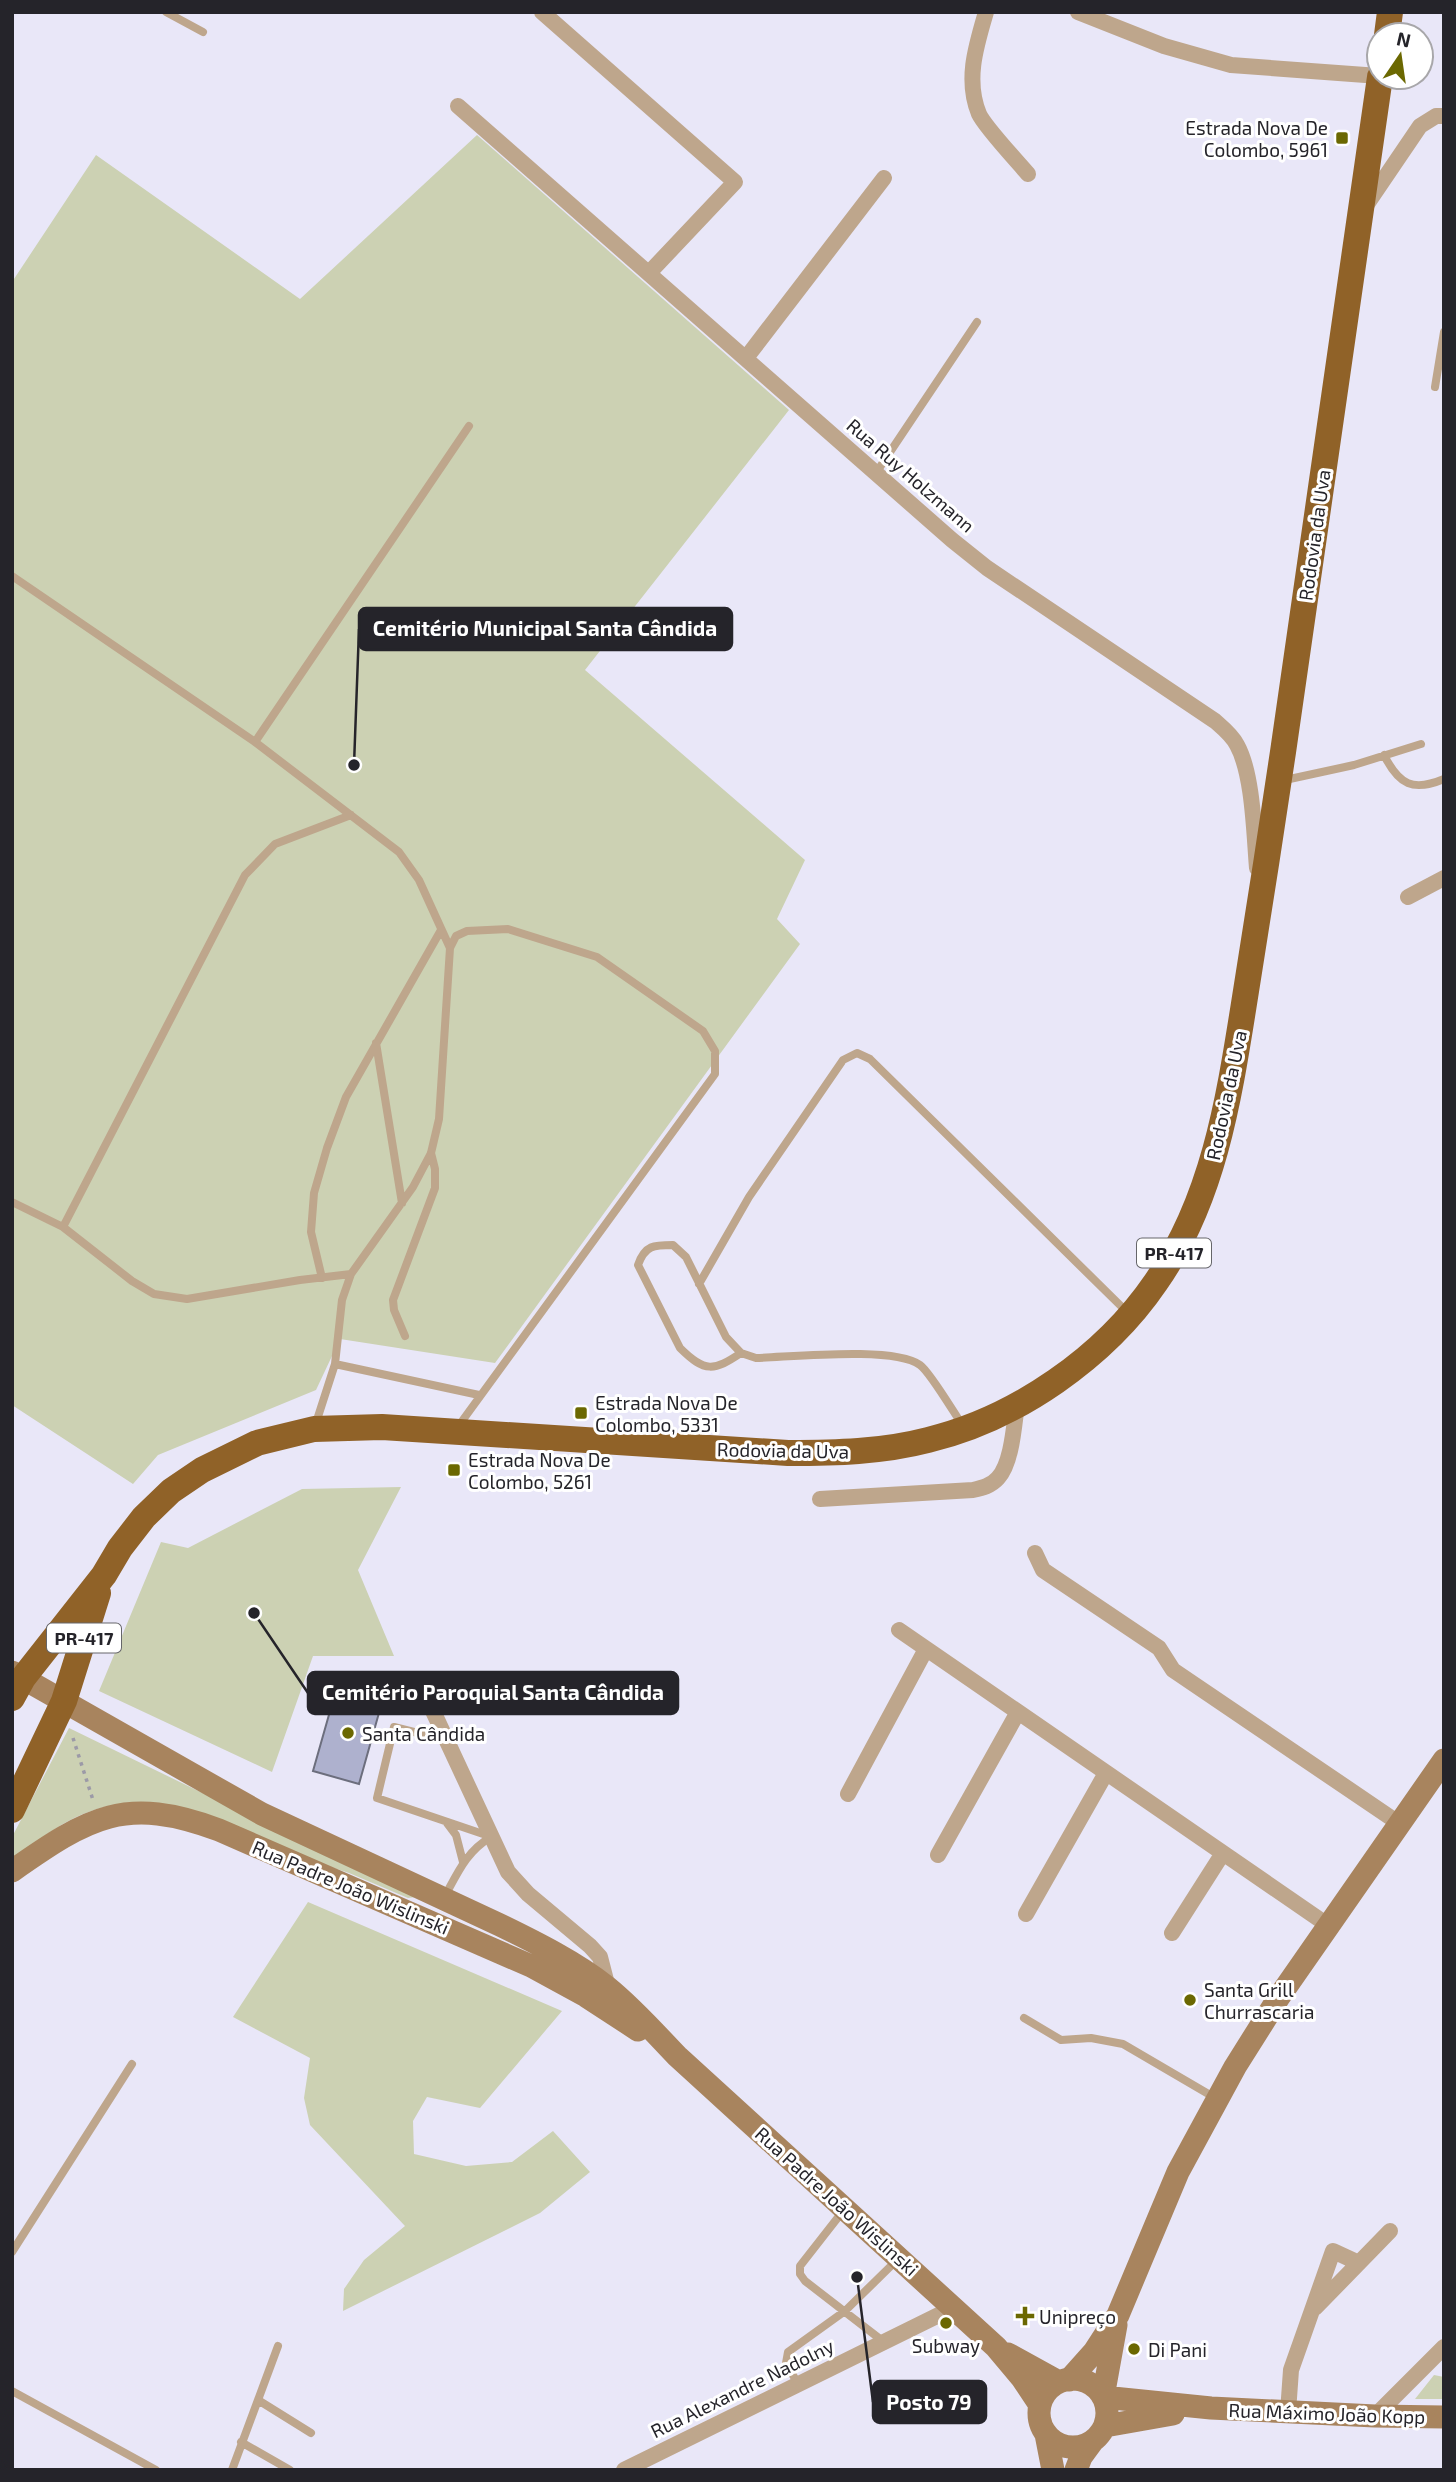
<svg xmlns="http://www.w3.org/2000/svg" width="1456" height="2482" viewBox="0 0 1456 2482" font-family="'Exo 2',sans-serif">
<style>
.green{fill:#ccd1b3}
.building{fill:#aeb1ce;stroke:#6c6e7d;stroke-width:2}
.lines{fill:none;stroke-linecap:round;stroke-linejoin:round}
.path{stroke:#9c9aa7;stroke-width:3.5;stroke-dasharray:3.5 5;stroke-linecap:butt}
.service{stroke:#bea68c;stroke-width:8}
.minor{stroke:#bea68c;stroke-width:16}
.secondary{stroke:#a8845e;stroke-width:23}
.trunk{stroke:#906228;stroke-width:26}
.poi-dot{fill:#6b6801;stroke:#fff;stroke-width:2.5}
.labels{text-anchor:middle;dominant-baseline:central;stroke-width:6;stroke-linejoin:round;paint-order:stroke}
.shield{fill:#fff;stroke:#66666a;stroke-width:2}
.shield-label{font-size:18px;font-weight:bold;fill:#25242a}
.poi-label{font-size:19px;fill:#25242a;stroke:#fff;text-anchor:start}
.street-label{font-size:19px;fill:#25242a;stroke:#fff}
.leader{fill:none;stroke:#25242a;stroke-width:2.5}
.callout-dot{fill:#25242a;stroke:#fff;stroke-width:2.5}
.callout{fill:#25242a;stroke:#25242a;stroke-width:2.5}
.callout-label{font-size:21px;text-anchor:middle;font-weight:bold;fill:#fff}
</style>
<rect width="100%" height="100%" fill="#e9e7f8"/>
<!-- green -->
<path class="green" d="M477,135l312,275 -204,260 220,190 -28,59 23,25 -305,419 -155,-24 -24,51 -158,65 -25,29 -121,-79v-1123l84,-127 204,144z
M401,1487l-43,83 36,86h-81l-41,116 -173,-81 62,-149 27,6 114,-59z
M69,1728l347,169 -8,1 -59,-25 -216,-71c-55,6 -78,26 -121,58v-23z
M308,1902l254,109 -82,97 -53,-11 -14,24 1,33 52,12 46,-4 41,-31 37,41 -50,41 -197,98 1,-22 20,-29 41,-34 -95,-101 -6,-27 6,-40 -77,-41z
M1434,2375l10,2v22h-29z"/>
<!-- building -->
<path class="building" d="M338,1683l46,12 -25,89 -46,-13z"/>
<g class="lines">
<!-- path -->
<path class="path" d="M73,1738l20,62"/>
<!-- service -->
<path class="service" d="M166,12l37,20
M1435,387l9,-55
M876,473l101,-151
M12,576l243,166
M1384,755c15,30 29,37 60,24
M1285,780l69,-15 67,-21
M450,948l-31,-68 -20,-28 -144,-110 214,-316
M376,1043l26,160
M12,1202l51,25 69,54 22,13 33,5 113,-19 51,-6
M63,1227l182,-352 30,-31 76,-29
M322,1278l-11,-46 3,-39 13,-45 19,-51 95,-167
M699,1284l50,-87 94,-137 14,-7 13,6 258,254
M405,1336l-11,-26 -1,-10 42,-112v-19l-4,-16
M741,1353c-27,18 -36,20 -61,-5l-42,-83c7,-20 16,-20 35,-20l13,12 40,80 15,16 15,5c36,-1 138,-12 164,7 10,7 34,48 43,61
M335,1364l144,31
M315,1426l20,-62 7,-64 9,-26 62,-87 18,-34 8,-34 11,-171 6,-12 11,-5 41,-2 89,28 106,74 12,20v23l-258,354
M446,1740l-52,-13 -17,71 112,38
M447,1823l9,12 7,27
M445,1896c13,-24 22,-45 46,-59
M1024,2018l37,22 30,-2 32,6 94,55
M843,2211l-43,55v8l5,7 79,61
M12,2252l120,-188
M798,2384l-12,-21 2,-11 57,-41 52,-51
M12,2391l144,79
M258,2400l53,33
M241,2442l49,28
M232,2470l46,-124"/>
<!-- minor -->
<path class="minor" d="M542,12l193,170 -86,91
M986,12c-10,34 -21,68 -7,102 6,13 38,47 49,60
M1078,12l86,34 67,19 148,11
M458,106l494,434 35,28 228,153c8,7 17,14 22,24 16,29 17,88 20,123
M1365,207l55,-81 16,-10h8
M746,358l138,-180
M1408,897l36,-19
M820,1499l153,-9c9,-2 18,-4 25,-12 14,-15 16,-53 19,-74
M1035,1553l8,17 116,78 14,22 227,154
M899,1630l430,296
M419,1681l89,191 20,22 62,52 10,11 8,31
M848,1794l78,-145
M938,1855l80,-143
M1026,1914l80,-141
M1172,1933l51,-80
M1315,2308l75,-77
M1288,2412l3,-42 42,-119 26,12
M1375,2416l69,-69
M624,2470l329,-162"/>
<!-- secondary -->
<path class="secondary" d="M12,1672l250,142 238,111c37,18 75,37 107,62 26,21 47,45 70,69l319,291 26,31 18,27
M12,1871c77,-54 113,-76 207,-41l312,136 55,30 52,34
M1008,2354l51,28
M1039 2413a34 34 0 1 1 68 0a34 34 0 1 1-68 0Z
M1069,2380l25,-28 24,-37 60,-143 57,-105 44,-70 165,-237
M1103,2397l108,11 164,8 69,1
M1103,2397l13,-72
M1105,2426l68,-12
M1046,2434l7,36
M1076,2470l5,-13 11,-15"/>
<!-- trunk -->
<path class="trunk" d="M1387,35l3,-23
M12,1698l11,-20 81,-103 16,-27 24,-31 27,-26 31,-21 55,-27 57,-14 68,-2 406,26c47,0 94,-1 140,-13 88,-21 177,-83 228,-158 60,-86 74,-191 90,-291 13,-80 25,-159 37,-239 32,-225 64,-450 97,-675
M12,1810l52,-109 34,-108"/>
</g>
<!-- markers -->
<g class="poi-dot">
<rect x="1335" y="131" width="14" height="14" rx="3.5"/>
<rect x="574" y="1406" width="14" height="14" rx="3.5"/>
<rect x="447" y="1463" width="14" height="14" rx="3.5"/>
<circle cx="348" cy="1733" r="7"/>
<circle cx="1190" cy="2000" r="7"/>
<path d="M1021.5 2305.5h7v7h7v7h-7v7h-7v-7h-7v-7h7z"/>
<circle cx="946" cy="2323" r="7"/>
<circle cx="1134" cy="2349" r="7"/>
</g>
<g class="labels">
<!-- shield labels -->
<g class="shield">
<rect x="1137" y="1238.5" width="74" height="29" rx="5"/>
<rect x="47" y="1623.5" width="74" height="29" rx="5"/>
</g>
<g class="shield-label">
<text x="1174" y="1253">PR-417</text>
<text x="84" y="1638">PR-417</text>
</g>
<!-- poi labels -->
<g class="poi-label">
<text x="1328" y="127" text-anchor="end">Estrada Nova De<tspan x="1328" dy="22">Colombo, 5961</tspan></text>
<text x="595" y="1402">Estrada Nova De<tspan x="595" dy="22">Colombo, 5331</tspan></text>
<text x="468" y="1459">Estrada Nova De<tspan x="468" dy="22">Colombo, 5261</tspan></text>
<text x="362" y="1733">Santa Cândida</text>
<text x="1204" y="1989">Santa Grill<tspan x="1204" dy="22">Churrascaria</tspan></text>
<text x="1039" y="2316">Unipreço</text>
<text x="946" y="2345" text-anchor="middle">Subway</text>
<text x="1148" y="2349">Di Pani</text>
</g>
<!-- street labels -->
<g class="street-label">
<text transform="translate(911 475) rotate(41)">Rua Ruy Holzmann</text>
<text transform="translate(1314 535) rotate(-82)">Rodovia da Uva</text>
<text transform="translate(1226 1095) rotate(-78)">Rodovia da Uva</text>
<text transform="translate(783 1450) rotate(1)">Rodovia da Uva</text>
<text transform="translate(351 1887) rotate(23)">Rua Padre João Wislinski</text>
<text transform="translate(837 2201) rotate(42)">Rua Padre João Wislinski</text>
<text transform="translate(742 2388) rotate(-26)">Rua Alexandre Nadolny</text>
<text transform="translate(1327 2413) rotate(2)">Rua Máximo João Kopp</text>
</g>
</g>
<!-- callouts -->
<path class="leader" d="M354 765L359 629M254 1613L308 1693M857 2277L873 2402"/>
<g class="callout-dot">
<circle cx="354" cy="765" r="7"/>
<circle cx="254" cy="1613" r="7"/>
<circle cx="857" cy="2277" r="7"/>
</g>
<g class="callout">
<rect x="359" y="608" width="373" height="42" rx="7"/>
<rect x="308" y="1672" width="370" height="42" rx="7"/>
<rect x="873" y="2381" width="113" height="42" rx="7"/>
</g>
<g class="callout-label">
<text x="545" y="636">Cemitério Municipal Santa Cândida</text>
<text x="493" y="1700">Cemitério Paroquial Santa Cândida</text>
<text x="929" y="2410">Posto 79</text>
</g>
<!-- border -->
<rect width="1456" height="2482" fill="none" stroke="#25242a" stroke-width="28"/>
<!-- north arrow -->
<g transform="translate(1400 56) rotate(13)"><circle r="33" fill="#ffffff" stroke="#a8a7aa" stroke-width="2"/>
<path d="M0-5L12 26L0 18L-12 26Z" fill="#6b6801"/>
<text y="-10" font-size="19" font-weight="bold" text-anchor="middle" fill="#25242a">N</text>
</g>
</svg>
